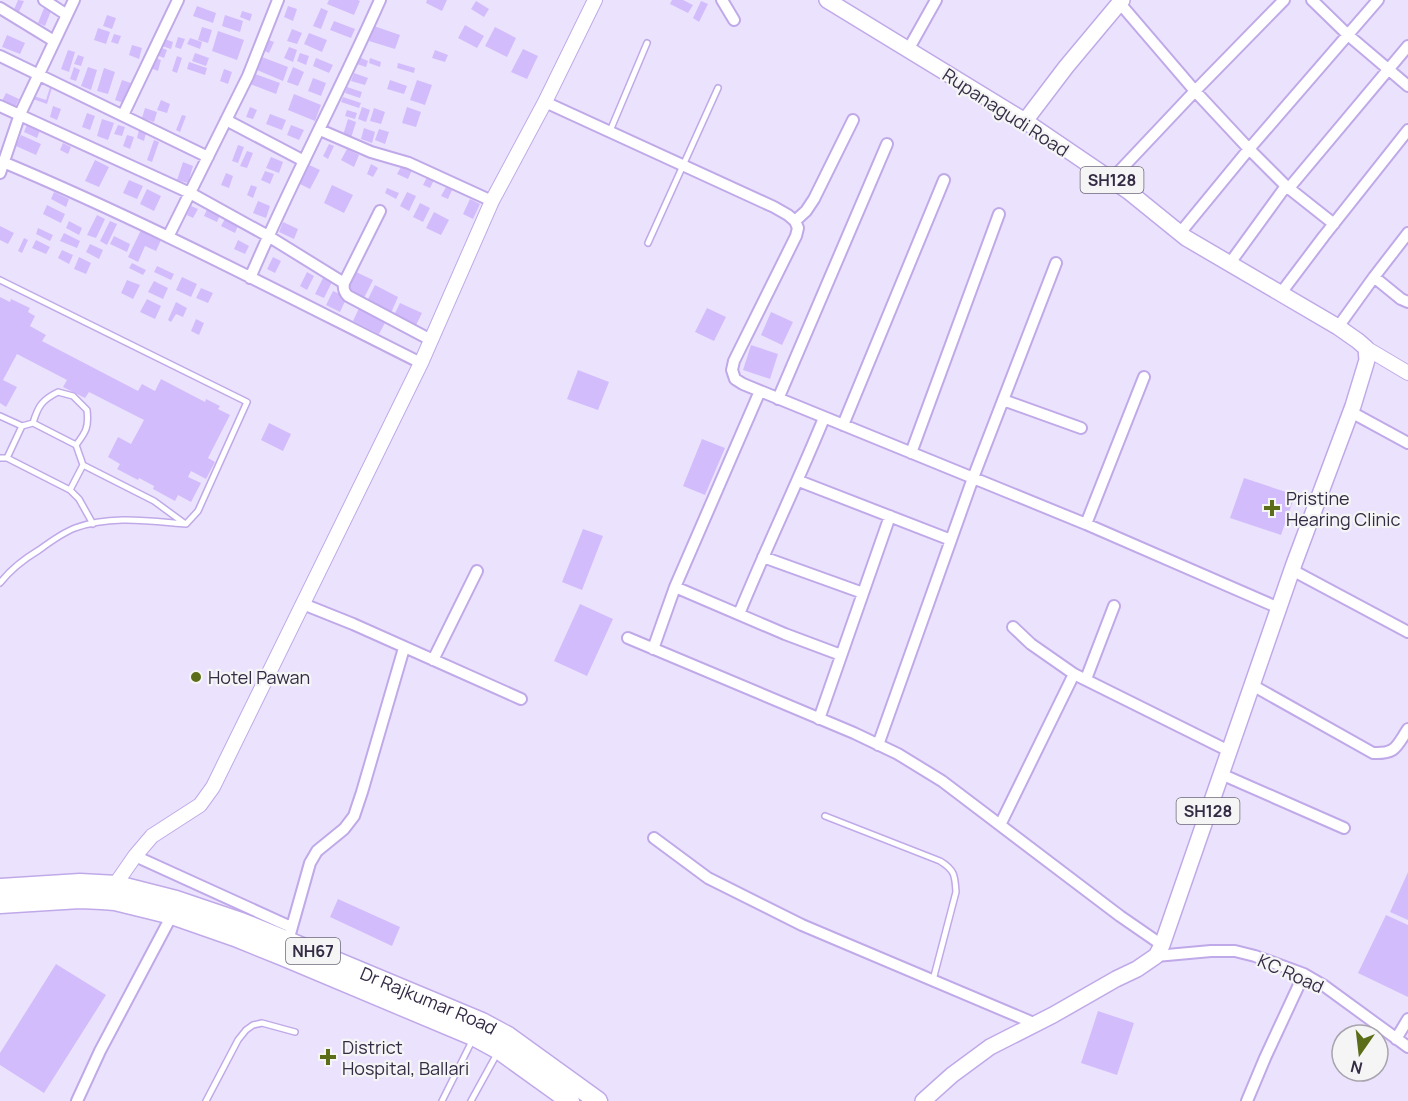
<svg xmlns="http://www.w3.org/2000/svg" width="1408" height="1101" viewBox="0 0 1408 1101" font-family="Manrope,sans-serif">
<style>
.building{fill:#d2bcfc}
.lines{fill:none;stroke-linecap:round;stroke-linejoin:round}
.lane-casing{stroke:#c0a9e9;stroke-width:8}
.street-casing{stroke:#c0a9e9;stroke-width:14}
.secondary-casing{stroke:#c0a9e9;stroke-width:16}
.primary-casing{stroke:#c0a9e9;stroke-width:18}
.highway-casing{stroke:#c0a9e9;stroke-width:21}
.lane{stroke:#fff;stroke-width:5}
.street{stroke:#fff;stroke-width:10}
.secondary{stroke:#fff;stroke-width:14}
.primary{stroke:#fff;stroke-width:15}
.highway{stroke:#fff;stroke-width:18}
.poi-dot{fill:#5c6d19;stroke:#f5f5f5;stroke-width:2}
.labels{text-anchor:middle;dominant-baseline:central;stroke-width:4.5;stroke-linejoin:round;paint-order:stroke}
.shield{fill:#f5f5f5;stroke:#6e6879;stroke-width:1.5}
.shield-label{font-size:16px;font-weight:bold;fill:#342b44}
.street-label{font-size:18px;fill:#342b44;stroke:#f5f5f5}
.poi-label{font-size:18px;fill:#342b44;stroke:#f5f5f5;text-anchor:start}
</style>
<rect width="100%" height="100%" fill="#ebe3fd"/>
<!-- building -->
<path class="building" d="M18,0l6,1 -6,13 -5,-2z
M329,0h29l2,1 -6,14 -27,-11z
M427,0h20l-5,11 -16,-8z
M672,0h11l10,5 -5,8 -18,-9z
M476,1l13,8 -5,8 -13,-8z
M701,1l7,3 -9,18 -6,-4z
M197,6l19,7 -3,10 -20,-7z
M288,6l9,3 -4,12 -9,-4z
M44,8l7,3 -6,15 -7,-3z
M321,8l7,3 -7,18 -8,-3z
M242,11l10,3 -2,7 -10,-4z
M107,15l9,3 -4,11 -9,-3z
M225,15l18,6 -3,11 -18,-6z
M334,21l21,8 -4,9 -21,-8z
M465,25l19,11 -7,12 -19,-10z
M374,26l26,9 -5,14 -26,-8z
M202,27l10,3 -4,13 -10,-3z
M495,27l21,11 -9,19 -22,-11z
M98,28l12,4 -4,12 -12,-4z
M292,29l10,4 -5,11 -10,-3z
M218,31l26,9 -7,20 -25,-9z
M309,33l18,7 -5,12 -18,-8z
M114,34l7,2 -3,8 -7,-2z
M7,35l18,8 -5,11 -18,-7z
M178,37l7,2 -4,10 -6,-2z
M162,38l11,4 -2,7 -12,-4z
M190,38l12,4 -2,7 -13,-5z
M266,39l8,3 -5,11 -7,-3z
M132,45l10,3 -3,11 -10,-4z
M157,46l10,4 -3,8 -10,-4z
M289,47l8,3 -4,12 -9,-4z
M523,49l15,7 -11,23 -16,-7z
M68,50l7,2 -6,20 -8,-3z
M435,50l13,5 -3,7 -13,-4z
M195,53l14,5 -3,8 -14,-5z
M300,53l9,3 -3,9 -9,-4z
M78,55l6,2 -3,9 -7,-2z
M177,56l5,2 -5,15 -5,-2z
M152,57l9,3 -3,11 -10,-4z
M262,57l26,10 -5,14 -26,-11z
M359,57l9,4 -2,6 -9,-3z
M316,58l17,7 -4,8 -16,-7z
M370,58l11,4 -1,5 -11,-4z
M189,62l18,6 -2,7 -18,-6z
M398,63l17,5 -1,5 -17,-5z
M74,67l6,3 -4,11 -6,-2z
M88,67l9,3 -6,20 -10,-4z
M293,67l11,5 -6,14 -11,-4z
M104,68l11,4 -7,22 -11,-3z
M224,69l8,3 -4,12 -8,-3z
M354,73l14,5 -3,7 -14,-4z
M255,74l25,9 -4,11 -26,-10z
M313,78l13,5 -5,13 -13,-5z
M122,80l9,3 -7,20 -9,-3z
M390,80l17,6 -3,8 -17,-5z
M417,80l15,5 -7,20 -15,-5z
M50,87l2,1 -5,16 -14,-5 1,-3 12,4z
M347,87l15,5 -2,6 -15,-5z
M6,93l13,6 -4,8 -13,-6z
M294,94l27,11 -6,16 -27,-11z
M343,97l18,6 -2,5 -18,-6z
M161,100l9,4 -3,9 -10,-3z
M53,106l8,3 -4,11 -7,-3z
M250,107l7,3 -4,9 -7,-2z
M362,107l8,3 -4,12 -8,-3z
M407,107l14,5 -5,15 -14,-4z
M145,108l12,4 -3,10 -12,-4z
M374,108l11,4 -4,12 -11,-3z
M347,110l10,3 -2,6 -10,-3z
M87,113l8,3 -5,14 -8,-3z
M270,114l16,6 -4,10 -16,-6z
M182,115l4,1 -6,16 -4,-2z
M102,119l12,4 -6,17 -11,-4z
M348,119l8,3 -5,16 -8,-3z
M28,122l13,6 -4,10 -13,-6z
M118,125l7,2 -3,9 -8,-2z
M291,125l13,5 -5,10 -12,-5z
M364,128l11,4 -3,11 -11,-4z
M379,129l10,3 -4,12 -10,-4z
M139,130l7,3 -2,8 -7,-3z
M21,135l20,9 -5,11 -20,-9z
M127,135l7,2 -4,12 -7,-3z
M154,140l5,2 -7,20 -5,-2z
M63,143l8,4 -3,7 -8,-4z
M329,144l5,2 -6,13 -5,-3z
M238,145l6,2 -6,16 -6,-2z
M347,149l12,6 -5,12 -13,-7z
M247,151l6,2 -6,15 -7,-2z
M271,157l12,5 -4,11 -13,-5z
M95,160l14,7 -10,20 -14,-6z
M183,162l10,4 -5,17 -11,-3z
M307,164l13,6 -10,19 -12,-6z
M371,164l7,4 -5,9 -6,-3z
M402,165l10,5 -4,9 -11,-5z
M265,171l9,3 -4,10 -9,-4z
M226,173l7,3 -4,12 -8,-3z
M428,175l7,3 -5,10 -7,-3z
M129,180l14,6 -6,13 -14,-6z
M251,185l6,2 -4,11 -6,-3z
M332,185l21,10 -9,18 -20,-10z
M446,187l6,3 -4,9 -7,-3z
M387,188l12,5 -3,6 -11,-6z
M147,189l14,7 -7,15 -14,-7z
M54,192l15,7 -3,8 -15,-8z
M407,192l9,4 -7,15 -9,-5z
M470,199l10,5 -7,15 -10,-5z
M258,201l12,5 -4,12 -13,-5z
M420,203l10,5 -7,14 -10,-5z
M47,205l18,9 -4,9 -18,-9z
M191,206l7,3 -5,9 -6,-3z
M208,207l13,6 -4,9 -13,-6z
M434,212l15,8 -8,15 -15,-7z
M97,215l8,4 -9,19 -9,-3z
M226,217l13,6 -4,10 -14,-7z
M69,221l13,7 -3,7 -13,-7z
M110,221l7,3 -10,21 -7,-4z
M283,222l15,7 -4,10 -15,-7z
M0,226l14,7 -6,11 -8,-4z
M38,228l15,7 -3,6 -14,-7z
M141,230l20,10 -5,11 -11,-5 -7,16 -10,-5z
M64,233l16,8 -3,7 -17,-7z
M114,236l16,8 -3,8 -17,-8z
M24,238l4,2 -6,13 -4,-2z
M36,240l14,7 -4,7 -14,-6z
M238,240l11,6 -4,8 -11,-5z
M90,244l13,6 -4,9 -13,-7z
M62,250l11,5 -4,9 -11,-6z
M79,257l12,6 -5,11 -12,-5z
M273,257l8,4 -6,12 -8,-4z
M132,263l14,7 -3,5 -14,-7z
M157,266l17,8 -3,6 -17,-8z
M354,271l19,9 -9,18 -19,-10z
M307,272l7,4 -7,14 -7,-4z
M182,277l15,7 -6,13 -15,-7z
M323,278l9,4 -8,16 -9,-4z
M127,280l13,5 -7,14 -12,-6z
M154,281l14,7 -5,11 -15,-7z
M375,285l23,12 -7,16 -24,-12z
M201,288l12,5 -5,10 -12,-5z
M333,291l14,6 -7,15 -14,-7z
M0,297l10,5 1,-3 19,9 -2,4 7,4 -5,10 16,9 -4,6 96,50 4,-7 13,7 6,-12 44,23 1,-3 14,7 -2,3 12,6 -22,43 7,4 -9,17 -15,-8 -3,6 13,6 -10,19 -13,-7 -3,6 -22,-12 1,-3 -15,-8 -1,2 -21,-11 3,-5 -12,-7 10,-20 13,7 13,-24 -55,-28 -4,6 -22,-11 4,-7 -50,-26 -14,26 14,7 -11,20 -6,-4z
M147,299l14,7 -6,13 -15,-7z
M176,302l11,6 -4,9 -7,-3 -5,8 -3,-2z
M400,303l22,10 -6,12 -22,-10z
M360,306l27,13 -8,15 -26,-13z
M707,308l19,9 -12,24 -19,-9z
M771,312l22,10 -11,23 -21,-10z
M196,319l8,4 -5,12 -8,-4z
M751,345l27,9 -8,25 -27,-9z
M578,370l31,12 -11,28 -31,-11z
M269,423l22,11 -8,17 -22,-11z
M702,439l23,9 -20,47 -22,-9z
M1244,478l51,17 -14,40 -51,-17z
M583,529l20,7 -21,54 -20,-8z
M580,604l33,15 -26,57 -33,-15z
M1408,872v48l-18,-8z
M338,899l62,28 -8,19 -62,-29z
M1386,915l22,10v72l-50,-24z
M56,964l50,31 -62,98 -44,-28v-12z
M1098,1011l36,12 -17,52 -36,-12z"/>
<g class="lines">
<defs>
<path id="lane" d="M610,131l37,-88
M648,243l70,-155
M0,280l247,122 -49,109 -12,13c-37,-3 -75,-9 -111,4 -13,5 -25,14 -36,22 -15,9 -28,19 -39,33
M0,416l22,10
M33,423c5,-17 9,-23 25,-31l15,4 14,14c2,17 -1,22 -11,35
M0,458h7l63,32 9,9 14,25
M7,458l15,-32 11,-3 43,22 7,20
M70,490l13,-25 71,36 30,22
M825,816l115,45c15,9 15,15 16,31l-23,88
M206,1101l32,-61 8,-10 7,-5 9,-2 33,9
M442,1101l30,-60
M471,1101l27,-49"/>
<path id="street" d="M44,0l23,15
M722,0l12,20
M1117,0l78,91 54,58 37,37 48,38
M1312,0l36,35 60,51
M0,8l54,33
M908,50l28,-50
M0,56l208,101
M545,102l229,105 14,8 7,6 3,7 -2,8 -62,125 -2,9 3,9 8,5 343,140 193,84
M0,106l190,87 78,43 76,47
M123,115l55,-115
M226,120l78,41
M320,130l51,22 38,11 83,38
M3,162c143,60 280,132 418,201
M0,173l20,-59 54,-114
M1111,180l84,-89 89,-91
M1289,188l119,-142
M380,211l-36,72c-1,6 0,9 4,13l83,44
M795,221l11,-10 8,-12 39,-79
M1180,233l69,-84 129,-149
M168,237l80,-161 30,-76
M1230,263l56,-77
M1374,277l27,22 7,3
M250,278c40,-94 89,-185 130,-278
M1281,293l43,-57 84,-106
M1338,327l36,-50 34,-44
M778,399l109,-255
M1003,400l78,28
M1351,412l57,31
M843,425l101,-245
M911,453l88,-239
M799,481l152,59
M1086,524l58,-147
M763,557l100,36
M1292,570l116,62
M675,587l110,47 56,21
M303,604l50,20 168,75
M739,614c27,-66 58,-130 85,-196
M1013,627l18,17 43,30 155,77
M628,638l226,95 44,21 44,27 178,135 42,29
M653,649l22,-62 85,-196
M433,660l44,-89
M1086,679l28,-73
M1252,685l121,68c23,1 23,-6 35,-24
M819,719l71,-203
M878,745l95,-267 83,-215
M1221,774l123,54
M1000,825l74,-151
M654,838l54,40 94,47 234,99
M135,856l156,71
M288,941l22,-78 7,-12 27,-22 10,-13 8,-24 42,-144
M1156,956l55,-5h24l20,5 49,18 19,11 85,62
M1396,1039l12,-20
M77,1101l23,-50 72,-136
M1247,1101l18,-43 39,-84"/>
<path id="secondary" d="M1366,348l42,25
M116,893l3,-14 16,-23 17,-20 48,-31 13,-18 208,-424 71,-162 53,-99 50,-102"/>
<path id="primary" d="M827,0l198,121 103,70 58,47 152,89 20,14 8,7 1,12 -14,46 -59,158 -132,381 -6,11 -19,13 -21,10 -63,36 -63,32 -38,28 -29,26
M1025,121l41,-54 56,-67"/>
<g id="highway">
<path id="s1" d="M0,888l80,-5 37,2 59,15 65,22 47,19 194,81 26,14 90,65"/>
<path d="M0,904l80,-5 22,1 13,1 57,14 63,22 47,19 193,81 24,13 71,51"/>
</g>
</defs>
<!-- lane casing -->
<use href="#lane" class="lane-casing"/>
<!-- street casing -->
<use href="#street" class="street-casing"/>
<!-- secondary casing -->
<use href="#secondary" class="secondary-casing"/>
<!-- primary casing -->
<use href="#primary" class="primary-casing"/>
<!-- highway casing -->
<use href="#highway" class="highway-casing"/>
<!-- lane -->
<use href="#lane" class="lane"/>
<!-- street -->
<use href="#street" class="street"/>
<!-- secondary -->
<use href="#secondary" class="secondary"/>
<!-- primary -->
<use href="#primary" class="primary"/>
<!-- highway -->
<use href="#highway" class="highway"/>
</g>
<!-- markers -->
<g class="poi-dot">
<path d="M1269 499h6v6h6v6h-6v6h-6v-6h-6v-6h6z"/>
<circle cx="196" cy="677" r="6"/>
<path d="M325 1048h6v6h6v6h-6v6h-6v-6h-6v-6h6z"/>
</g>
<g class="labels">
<!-- shield labels -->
<g class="shield">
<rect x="1080.5" y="167" width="63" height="26" rx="4.5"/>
<rect x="1176.5" y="798" width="63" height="26" rx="4.5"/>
<rect x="286" y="938" width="54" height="26" rx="4.5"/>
</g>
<g class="shield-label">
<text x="1112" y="180">SH128</text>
<text x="1208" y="811">SH128</text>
<text x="313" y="951">NH67</text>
</g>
<!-- street labels -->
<g class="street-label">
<text transform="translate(1006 112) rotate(33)">Rupanagudi Road</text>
<text transform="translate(1291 973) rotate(24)">KC Road</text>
<text stroke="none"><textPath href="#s1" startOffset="450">Dr Rajkumar Road</textPath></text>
</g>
<!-- poi labels -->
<g class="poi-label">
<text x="1286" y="498">Pristine<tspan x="1286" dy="21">Hearing Clinic</tspan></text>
<text x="208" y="677">Hotel Pawan</text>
<text x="342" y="1047">District<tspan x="342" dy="21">Hospital, Ballari</tspan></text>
</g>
</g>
<!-- north arrow -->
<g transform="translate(1360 1053) rotate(194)"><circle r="28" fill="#f5f5f5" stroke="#a8a4ae" stroke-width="1.5"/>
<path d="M0-4.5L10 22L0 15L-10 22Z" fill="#5c6d19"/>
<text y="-9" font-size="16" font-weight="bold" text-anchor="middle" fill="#342b44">N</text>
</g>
</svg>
